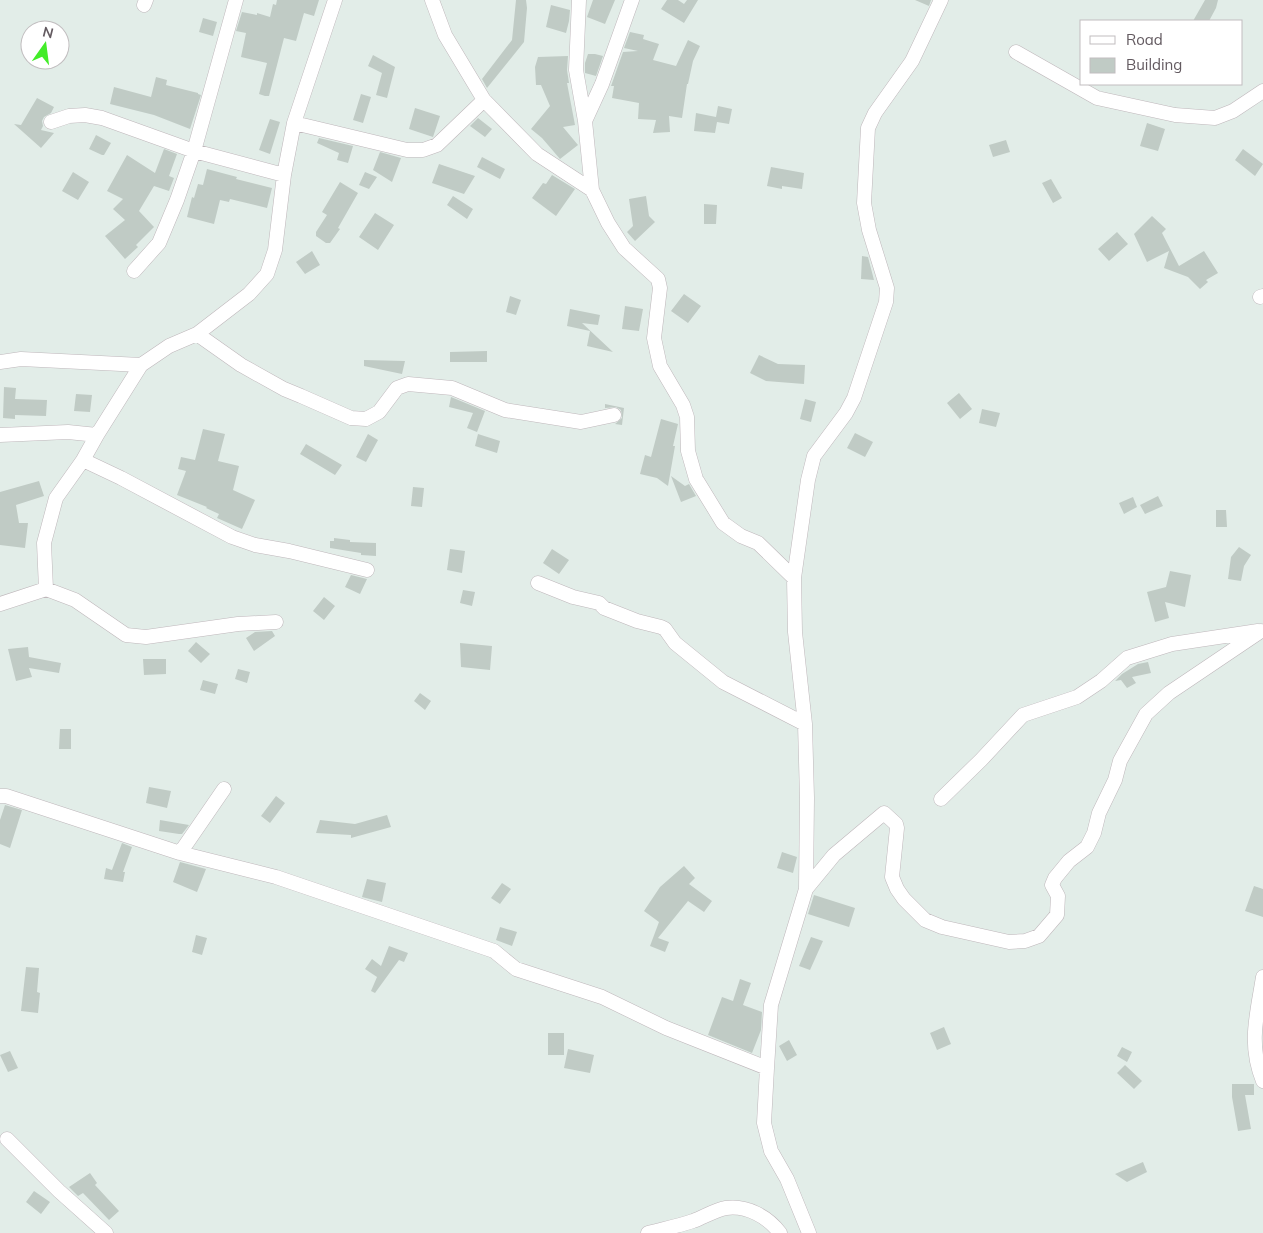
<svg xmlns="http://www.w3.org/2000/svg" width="1263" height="1233" viewBox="0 0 1263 1233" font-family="Mulish,sans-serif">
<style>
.building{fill:#c0cbc5}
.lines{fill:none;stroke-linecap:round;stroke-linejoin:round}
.minor-casing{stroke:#bfb7bb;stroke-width:15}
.minor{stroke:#fff;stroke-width:14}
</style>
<rect width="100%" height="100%" fill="#e2ede8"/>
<!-- building -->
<path class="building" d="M277,0h42l-5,16 -10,-3 -8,28 -12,-3 -15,58h-4l-6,-2 8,-31 -26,-6 5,-24 -10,-2 6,-19 15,3v-2l13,4 3,-13 3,1z
M516,0h10l1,8 -3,34 -37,46 -5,-9 30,-39z
M593,0h22l-10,24 -18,-7z
M667,0h11l6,4 3,-4h11l-14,23 -23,-14z
M915,0h16l-2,6z
M1205,0h13l-2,8 -7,13h-16z
M551,5l19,5 -1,11 -3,12 -20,-6z
M203,18l14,4 -4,14 -14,-4z
M630,32l14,3 -1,4 16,5 -6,16 23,6 12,-26 12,6 -7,15 -5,23h-1l-5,34 -13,-2 1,16 -17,1 3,-13 -18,-1 1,-16 -27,-5 2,-12h-3l12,-34 15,-1 -14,-3z
M588,54h7l8,2 -7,20 -11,-3v-10z
M373,55l22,12 -8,31 -11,-3 6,-22 -14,-7z
M568,56l-1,14 2,13h-2l8,42 -12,2 15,18 -18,14 -18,-21 -11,-9 19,-23 -9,-21h-5l-1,-18 3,-10z
M156,77l11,3 -1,5 32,8v1l3,1 -11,34 -36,-14 -44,-11 4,-17 37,10z
M361,94l10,3 -8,26 -10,-3z
M37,98l17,9 -3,6 -7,4 -2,4 1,5 -2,4 13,3 -13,15 -27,-24 7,1z
M718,106l14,3 -3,15 -12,-2 -2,11 -21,-2 2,-18 20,4z
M415,108l25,8 -7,21 -24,-8z
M478,118l14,11 -7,8 -15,-11z
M270,119l10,3 -10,32 -11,-4z
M1147,123l18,6 -7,22 -18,-5z
M96,135l15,8 -7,12h-2l-13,-6z
M319,138l34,8 -5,17 -11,-3 2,-7 -22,-10z
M1006,140l4,12 -17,5 -4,-12z
M164,149l13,5 -8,22 5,2 -5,13 -15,-5 -15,25 15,16 -18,18 2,2 -13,12 -20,-23 20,-16 -12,-11 10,-10 -16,-8 20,-36 28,18z
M1243,149l20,15 -8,12 -20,-16z
M380,152l21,6 -9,24 -19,-12z
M482,157l23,12 -5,10 -23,-12z
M439,164l36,12 -11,18 -32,-11z
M771,167l33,6 -2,16 -20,-3v3l-15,-3z
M207,169l30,8 -1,2 36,9 -5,20 -37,-9 -1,3 -9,-2 -6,24 -27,-7 5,-20 2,1 4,-14 5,1z
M73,172l16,10 -11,18 -16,-9z
M365,172l12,5 -8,12 -10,-4z
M552,175l23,14 -19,27 -24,-18 11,-15 3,1z
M1051,179l11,19 -9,5 -11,-20z
M340,182l18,11 -20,35 2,1 -10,14h-4l-10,-7v-4l11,-17 -5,-3z
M453,196l20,13 -6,10 -20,-14z
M646,196l3,20 6,6 -20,19 -8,-9 6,-6 -4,-27z
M704,204l13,1 -1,19h-12z
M375,213l19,12 -16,25 -19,-13z
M1152,216l14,13 -4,4 17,33 25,-15 14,22 -12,7 2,2 -8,7 -12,-12 -24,-9 5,-17 -22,11 -13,-28z
M1117,232l11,12 -19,17 -11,-12z
M312,251l8,14 -15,9 -9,-12z
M862,256l6,1 6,23 -13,-1z
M684,294l17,12 -13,17 -17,-12z
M510,296l11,4 -5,15 -10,-3z
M625,306l18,3 -4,22 -17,-2z
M570,309l30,6 -2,10 -16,-2 31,29 -26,-6 3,-15 -23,-5z
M487,351v11h-37v-10z
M759,355l19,9 27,1 -1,19 -38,-3 -16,-8z
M364,360l41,1 -3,13 -38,-8z
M4,387l12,1 -1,11 32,1 -1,16 -31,-1v4l-12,-1z
M959,393l13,16 -12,10 -13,-16z
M76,394l16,1 -2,17 -16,-1z
M451,397l34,14 -8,21 -10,-4 6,-15 -24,-6z
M805,399l11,3 -5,20 -11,-3z
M605,404l19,4 -2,17 -7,-1 7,-6 -1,-8 -5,-3 -11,1z
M982,409l18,4 -4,14 -17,-4z
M661,419l17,5 -5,22h2l-7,40 -11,-8 -17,-4 5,-19 6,2z
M203,429l22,5 -7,27 21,5 -6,24 22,10 -13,29 -25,-11 2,-4 -13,-6 1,-1 -30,-12 9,-24 -8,-2 3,-12 14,3z
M855,433l18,9 -8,15 -18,-9z
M368,434l10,6 -12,22 -10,-5z
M478,434l22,7 -3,12 -22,-7z
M306,444l36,21 -7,10 -35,-21z
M671,476l14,10 4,-2 7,12 -15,6z
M39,481l5,15 -28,9 3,18h9l-3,25 -25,-3v-53z
M413,487l11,1 -2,19 -11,-1z
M1158,496l5,10 -18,8 -5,-9z
M1133,497l4,10 -13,7 -5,-11z
M1216,510h10l1,17h-11z
M334,538l16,2v2l26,1v13l-15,-1v-2l-31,-5v-7h4z
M1239,547l12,8 -7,11 -3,15 -13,-2 3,-22z
M450,549l15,2 -3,22 -15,-3z
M552,549l17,11 -10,14 -16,-11z
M1170,571l21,4 -6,32 -20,-5 4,16 -14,4 -8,-30 19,-5z
M351,575l16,4 -7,15 -15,-7z
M463,590l12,2 -3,14 -12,-3z
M324,597l11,9 -11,14 -11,-9z
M272,631l3,5 -21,15 -8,-13 9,-6z
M196,642l14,12 -9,9 -13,-12z
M460,643l32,3 -2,24 -29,-3z
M28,647l1,10 32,6 -2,10 -30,-5 3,9 -16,4 -8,-32z
M143,659h23v15l-22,1z
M1148,662l3,11 -19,4 4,6 -9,5 -6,-8 -6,1 7,-7 16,-10z
M238,669l12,3 -3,11 -12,-4z
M203,680l15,4 -3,10 -15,-4z
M420,693l11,8 -6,9 -11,-9z
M60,729h11v20h-12z
M149,787l22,4 -4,17 -21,-5z
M276,796l9,7 -15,20 -9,-7z
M5,805l17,5 -12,38 -10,-4v-24z
M387,815l4,12 -40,11v-3l-35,-2 4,-13 35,4z
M160,820l29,5 -7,9h-3l-20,-3z
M122,843l10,4 -9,25h2l-2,10 -19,-3 2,-11 6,2z
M782,852l15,5 -4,16 -16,-5z
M180,862l26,7 -9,23 -24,-10z
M684,866l11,12 -6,6 23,17 -8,11 -16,-11 -30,37 11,4 -4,10 -15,-6 9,-24 -15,-11 16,-24z
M367,879l19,4 -4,19 -20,-5z
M502,883l9,6 -11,15 -9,-6z
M1254,886l9,3v28l-18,-6z
M814,895l41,13 -6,19 -41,-13z
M500,927l17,5 -5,14 -16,-6z
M196,935l11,3 -5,17 -10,-3z
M811,937l12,4 -13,29 -11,-4z
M389,946l19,7 -4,9 -5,-2 -24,33 -4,-2 6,-14 -12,-8 7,-10 9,7z
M26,967l13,1 -2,24 3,1 -2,20 -17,-2z
M740,979l11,4 -8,22 19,7 -1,18 -9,23 -44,-18 14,-38 11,4z
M944,1027l7,17 -14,6 -7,-17z
M548,1033h16v22h-16z
M789,1040l8,15 -10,6 -8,-15z
M1122,1047l10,5 -5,10 -10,-6z
M568,1049l26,6 -4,18 -26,-5z
M10,1051l8,17 -10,4 -8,-17z
M1125,1065l17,16 -8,8 -17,-16z
M1232,1084h22v11h-9l6,34 -13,2 -6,-34z
M1143,1162l4,10 -20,10 -12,-8z
M90,1173l7,10 -2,2 24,26 -10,9 -26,-27 -5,3 -9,-9z
M34,1191l16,11 -9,12 -15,-12z"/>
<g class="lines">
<defs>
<path id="minor" d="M432,0l13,35 39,65 53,54 55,36
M579,0l-3,70 9,51 7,69 16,33 16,25 34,31 2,9 -6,50 6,28 23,39 4,12 1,34 8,28 27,44 18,13 17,7 36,35
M144,5l2,-5
M1016,52l81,46 78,17 40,3 18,-7 30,-20
M585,121l17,-37 30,-84
M51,122l18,-6 16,-1 17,3 92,33 90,24
M294,123l113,27h16l14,-5 47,-45
M134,271l25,-28 18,-43 17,-49 42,-151
M1260,297l3,-1
M197,334l44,31 43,24 17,7 50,22 15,1 13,-7 18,-24 11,-4 44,4 53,22 76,12 33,-7
M0,362l21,-3 120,6
M0,435l68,-3 29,3
M83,460l38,18 111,59 23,8 34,6 78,19
M538,583l35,14 26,6 5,5 33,13 24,6 4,2 10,14 48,39 82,42
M46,589l-2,-46 12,-45 27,-38 14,-25 44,-70 28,-19 28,-12 52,-40 18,-20 8,-24 9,-75 10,-52 41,-123
M0,604l46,-15 29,11 51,35 20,2 92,-13 38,-2
M0,796h6l174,57 96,24 218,74 22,18 86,28 64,31 101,40
M941,799l40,-39 42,-45 54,-18 24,-16 26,-23 45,-14 86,-13
M180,853l44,-64
M806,889l28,-34 50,-42 12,11 1,4 -5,49 5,12 7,10 21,21 17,7 67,15 16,-1 14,-5 18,-21 1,-19 -6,-11 3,-7 14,-17 18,-14 7,-14 5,-20 16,-33 5,-19 26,-47 23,-21 92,-62
M1263,977c-6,38 -15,67 0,104
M7,1139l52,52 47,42
M648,1233c15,-4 30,-7 45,-12 11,-4 22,-11 33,-13 21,-3 42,9 54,25
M809,1233l-22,-54 -16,-28 -7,-28 3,-55 4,-63 35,-116 1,-91 -2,-74 -10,-92 -1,-54 14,-98 6,-24 32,-43 8,-15 32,-96 1,-14 -18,-58 -5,-27 4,-75 7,-15 37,-52 29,-61"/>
</defs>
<!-- minor casing -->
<use href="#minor" class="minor-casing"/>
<!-- minor -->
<use href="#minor" class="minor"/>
</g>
<!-- legend -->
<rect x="1080" y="20" width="162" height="65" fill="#ffffff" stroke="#c1bdbf"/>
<rect x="1090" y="36" width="25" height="8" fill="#ffffff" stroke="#c1bdbf"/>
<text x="1126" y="45" font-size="15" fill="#635a60">Road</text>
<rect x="1090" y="58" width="25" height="15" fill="#c0cbc5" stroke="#c1bdbf"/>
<text x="1126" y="70" font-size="15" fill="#635a60">Building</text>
<!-- north arrow -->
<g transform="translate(45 45) rotate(14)"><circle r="24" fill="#ffffff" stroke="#c1bdbf"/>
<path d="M0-4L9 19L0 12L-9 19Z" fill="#43ec29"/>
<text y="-8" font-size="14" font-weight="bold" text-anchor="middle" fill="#635a60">N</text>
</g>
</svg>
